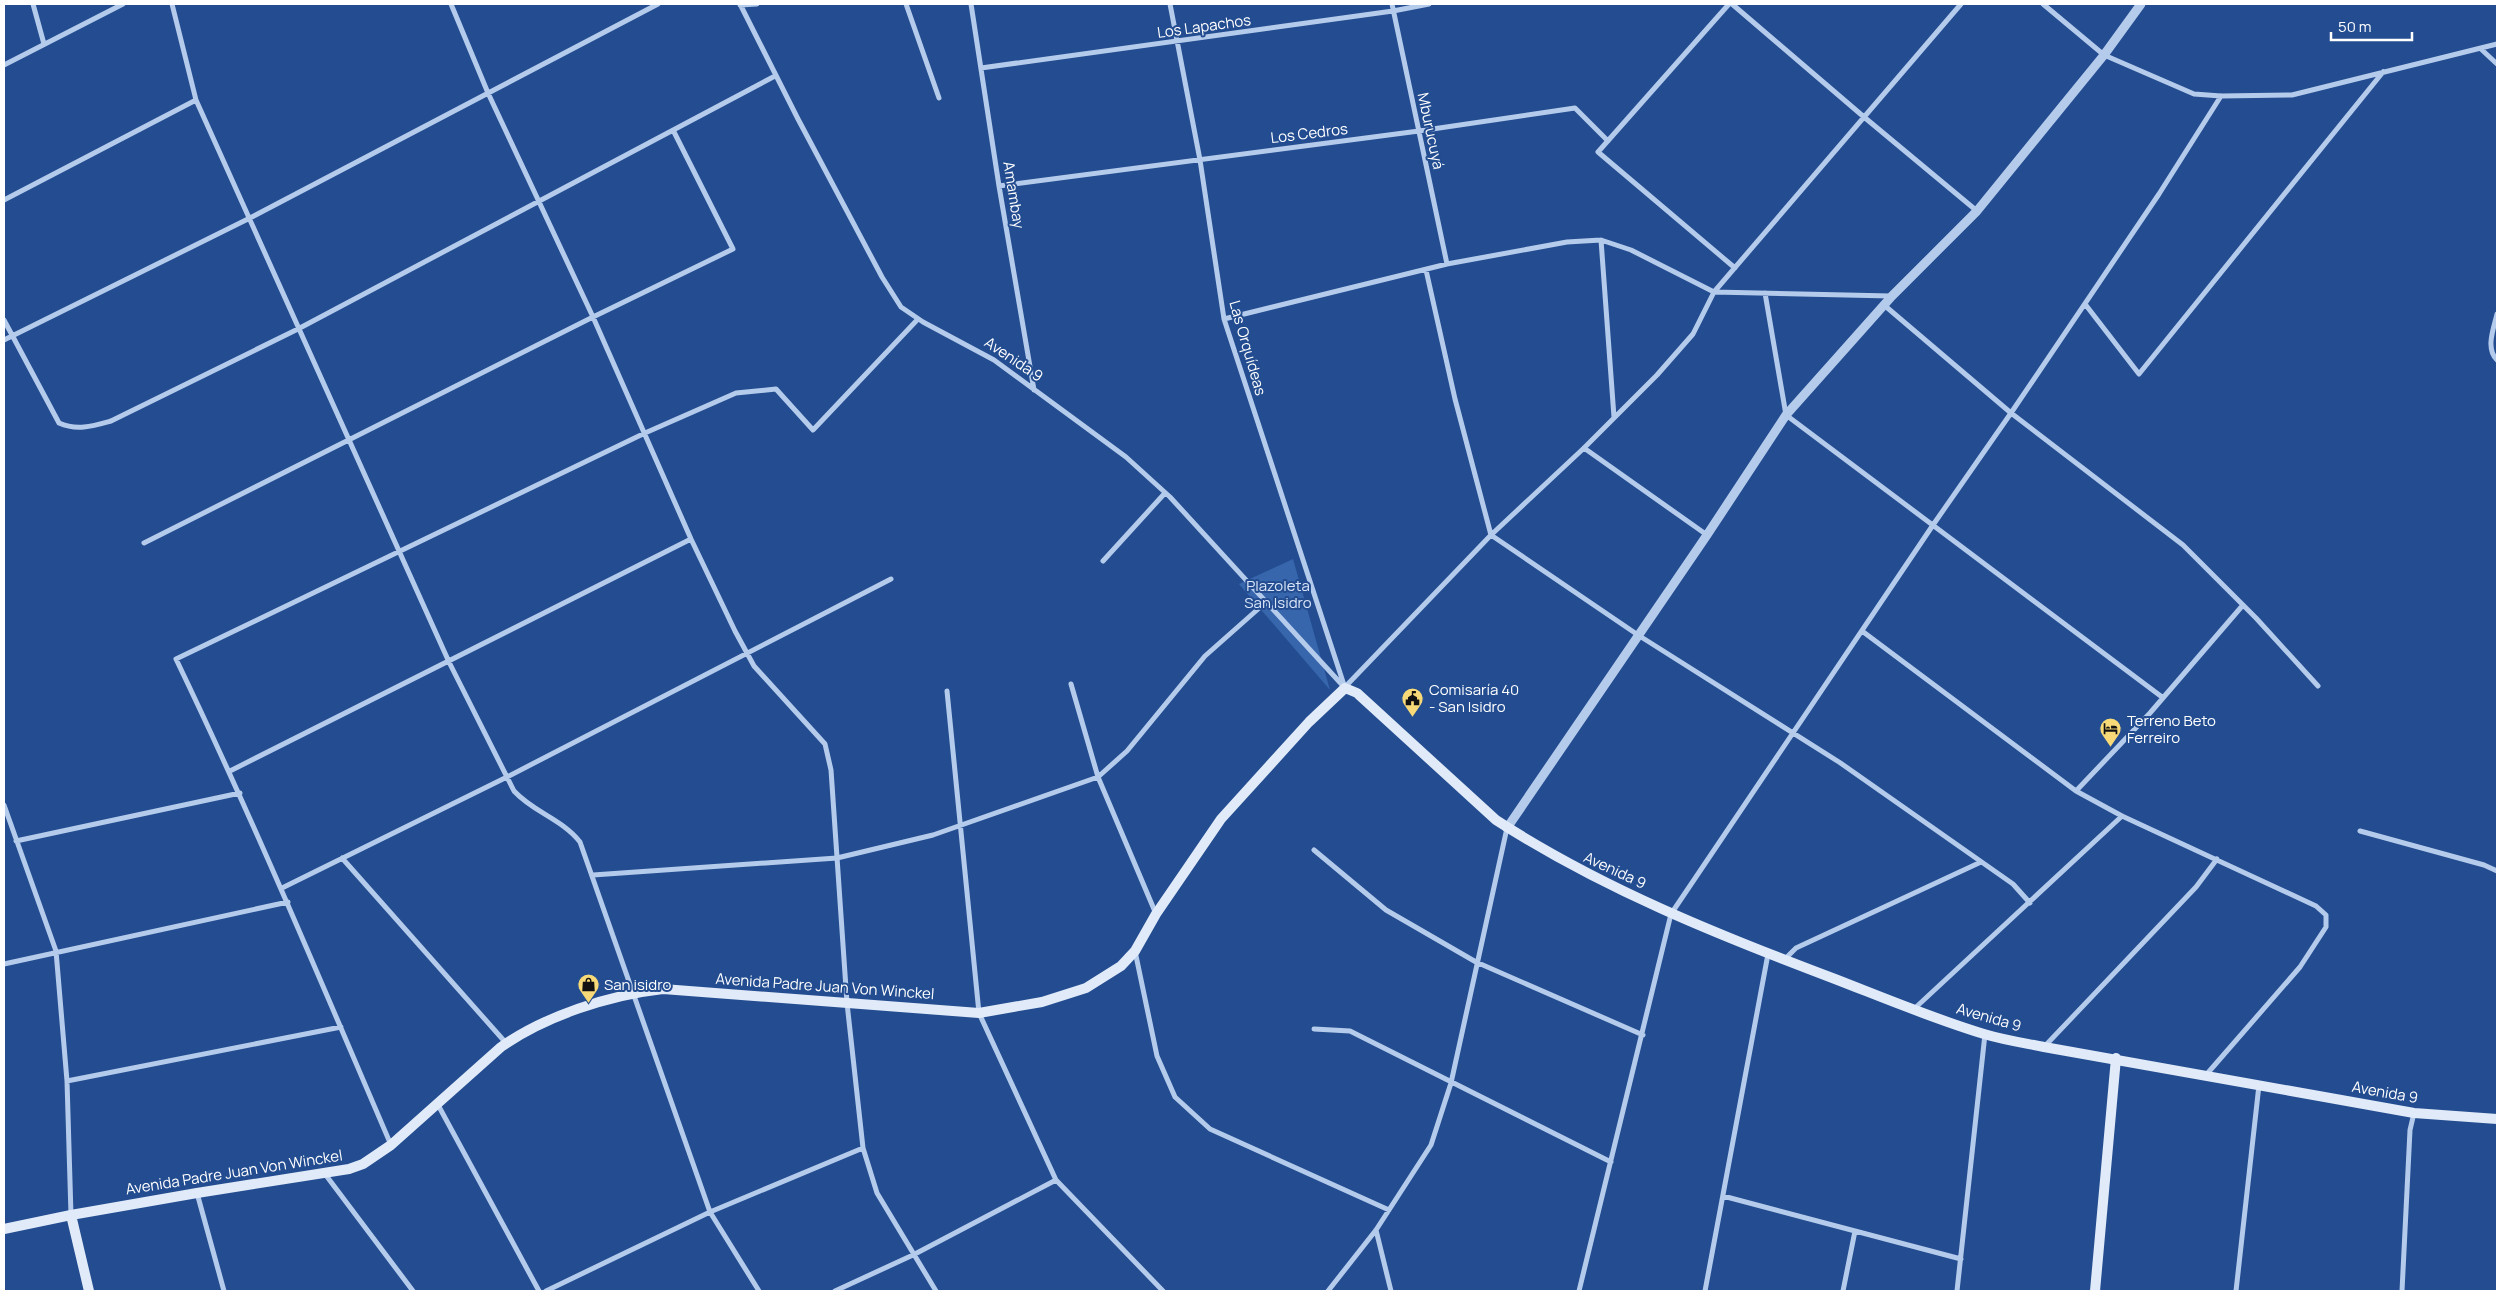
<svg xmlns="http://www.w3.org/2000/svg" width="2501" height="1295" viewBox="0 0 2501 1295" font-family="Manrope,sans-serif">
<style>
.green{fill:#3766ad}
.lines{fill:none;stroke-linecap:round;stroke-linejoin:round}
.minor{stroke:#b5cbec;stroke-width:5}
.tertiary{stroke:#b5cbec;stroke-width:9}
.secondary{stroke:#e0eaf9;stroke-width:10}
.labels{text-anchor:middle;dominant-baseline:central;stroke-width:4;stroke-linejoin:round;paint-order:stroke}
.street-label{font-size:15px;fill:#fff;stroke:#234d90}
.park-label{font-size:15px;fill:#dae6f9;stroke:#234d90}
.poi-label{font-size:15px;fill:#fff;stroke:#234d90;text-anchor:start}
</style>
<rect width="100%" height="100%" fill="#234d90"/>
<!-- green -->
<path class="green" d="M1293,559l37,131 -91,-106z"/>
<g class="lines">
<!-- minor -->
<path class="minor" d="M33,4l11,40
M172,4l24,96 253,562 65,129c19,21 48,28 66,51l130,370 49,79
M451,4l37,89 105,224 98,222 44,92 19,35 71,78 6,26 16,233 16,145 14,45 59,98
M740,4l58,115 84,158 19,30 22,15 71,38 132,97 44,40 175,191
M906,4l33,94
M971,4l28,182 35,204
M1170,4l30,156 24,159 120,366
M1392,4l55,260
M1729,4l-131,148 137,116
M1732,4l132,113 113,94
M2043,4l61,51 90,39 27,2 71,-1 205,-51
M740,5l17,-1
M2481,49l16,15
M4,65l119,-61
M981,68l412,-57 36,-7
M999,186l420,-55 156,-23 33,33
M4,200l192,-100
M1601,240l13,177
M1426,270l29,129 36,136 147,100 201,127 174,122 17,19
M1765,293l21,122 376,282
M2085,304l54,70 244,-302
M1884,305l127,108 172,132 73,73 62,68
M2497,314c-3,14 -12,34 0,46
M1224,319l223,-55 120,-22 34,-2 30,10 83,42 177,4
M4,320l55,103c18,8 34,3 52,-2l187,-92 477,-253
M4,340l246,-122 408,-214
M1584,448l123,87
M144,543l449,-226 140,-68 -60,-119
M1103,561l62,-68
M1862,631l214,160 46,25 194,90 10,9v12l-26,40 -94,108
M1071,684l27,93 58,137
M1345,687l146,-152 93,-87 73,-73 36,-41 21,-42 247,-288
M947,691l32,322 77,167 107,111
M230,771l461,-232
M2076,791l74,-78 93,-108
M4,805l52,146 11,130 4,134
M2360,831l124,34 13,6
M16,841l224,-48
M1314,850l72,60 90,52 167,73
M342,858l164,185
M593,875l244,-17 96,-23 165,-58 29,-26 78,-95 61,-54
M282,888l225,-111 384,-198
M1135,951l22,105 18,41 35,32 179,81
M1785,959l11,-11 185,-86
M4,964l284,-62
M1914,1009l208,-193
M1314,1029l36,2 261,131
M2044,1047l152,-160 21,-28
M67,1081l274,-54
M437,1103l102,188
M391,1145c-70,-163 -138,-326 -215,-486l469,-226 91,-40 40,-4 37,41 105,-111
M325,1174l88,117
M197,1193l27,98
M1723,1196l238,63
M1376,1230l15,61
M546,1291l164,-79 153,-64
M835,1291l78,-36 143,-75
M1328,1291l48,-61 55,-85 20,-62 56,-255
M1579,1291l92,-377 262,-389 78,-112 148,-219 62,-98
M1705,1291l63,-337
M1843,1291l12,-60
M1957,1291l28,-257
M2236,1291l23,-206
M2402,1291l8,-161 4,-17"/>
<!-- tertiary -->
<path class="tertiary" d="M1507,828l200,-293 79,-120 106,-119 85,-85 127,-156 37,-51"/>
<!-- secondary -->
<path class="secondary" d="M71,1215l18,76
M4,1229l67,-14 126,-22 152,-24 14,-5 28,-19 110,-98c44,-31 108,-52 162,-58l316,24 63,-11 44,-14 35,-22 14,-15 21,-37 65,-95 88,-97 36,-34 12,5 139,127c105,68 222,115 339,159 49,19 99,40 149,55 20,6 40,9 60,13l370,66 83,6
M2095,1291l21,-233"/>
</g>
<!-- icons -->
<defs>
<symbol id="civic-pin" viewBox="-11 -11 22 30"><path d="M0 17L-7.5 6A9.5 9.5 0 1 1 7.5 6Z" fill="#f7d978" stroke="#234d90"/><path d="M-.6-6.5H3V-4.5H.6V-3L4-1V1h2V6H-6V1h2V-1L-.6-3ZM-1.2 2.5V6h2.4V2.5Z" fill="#111"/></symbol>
<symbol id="hotel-pin" viewBox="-11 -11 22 30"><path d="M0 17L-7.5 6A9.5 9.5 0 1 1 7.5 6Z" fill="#f7d978" stroke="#234d90"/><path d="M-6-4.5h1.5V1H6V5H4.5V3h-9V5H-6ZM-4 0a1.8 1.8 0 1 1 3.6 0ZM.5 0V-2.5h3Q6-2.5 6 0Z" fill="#111"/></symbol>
<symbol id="shop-pin" viewBox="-11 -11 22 30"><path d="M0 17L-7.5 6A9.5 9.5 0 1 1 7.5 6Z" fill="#f7d978" stroke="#234d90"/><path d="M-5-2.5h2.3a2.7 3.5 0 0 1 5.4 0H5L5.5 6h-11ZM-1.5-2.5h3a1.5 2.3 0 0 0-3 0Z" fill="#111"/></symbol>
</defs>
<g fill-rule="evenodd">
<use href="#civic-pin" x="1400" y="686" width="25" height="34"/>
<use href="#hotel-pin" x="2098" y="716" width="25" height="34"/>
<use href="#shop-pin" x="576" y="972" width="25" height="34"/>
</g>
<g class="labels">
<!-- street labels -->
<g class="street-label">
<text transform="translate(1204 26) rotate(-8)">Los Lapachos</text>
<text transform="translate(1431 131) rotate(78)">Mburucuyá</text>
<text transform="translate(1309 133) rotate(-7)">Los Cedros</text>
<text transform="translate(1014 195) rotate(81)">Amambay</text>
<text transform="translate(1248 348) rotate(74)">Las Orquídeas</text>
<text transform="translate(1014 359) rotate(34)">Avenida 9</text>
<text transform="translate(1615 870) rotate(25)">Avenida 9</text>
<text transform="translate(825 986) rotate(4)">Avenida Padre Juan Von Winckel</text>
<text transform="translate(1989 1017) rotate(16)">Avenida 9</text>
<text transform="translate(2385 1092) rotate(10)">Avenida 9</text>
<text transform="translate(234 1172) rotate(-9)">Avenida Padre Juan Von Winckel</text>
</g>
<!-- park labels -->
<g class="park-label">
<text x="1278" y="585">Plazoleta<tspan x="1278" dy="17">San Isidro</tspan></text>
</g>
<!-- poi labels -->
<g class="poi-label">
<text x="1429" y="689">Comisaría 40<tspan x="1429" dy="17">- San Isidro</tspan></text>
<text x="2127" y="720">Terreno Beto<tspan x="2127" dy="17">Ferreiro</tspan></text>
<text x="604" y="984">San isidro</text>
</g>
</g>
<!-- border -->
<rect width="2501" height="1295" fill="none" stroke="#ffffff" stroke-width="10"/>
<!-- scale -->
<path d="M2331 32v8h81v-8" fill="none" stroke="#ffffff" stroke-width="2.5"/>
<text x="2338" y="32" font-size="15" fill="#ffffff" stroke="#234d90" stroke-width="4" paint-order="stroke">50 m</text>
</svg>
